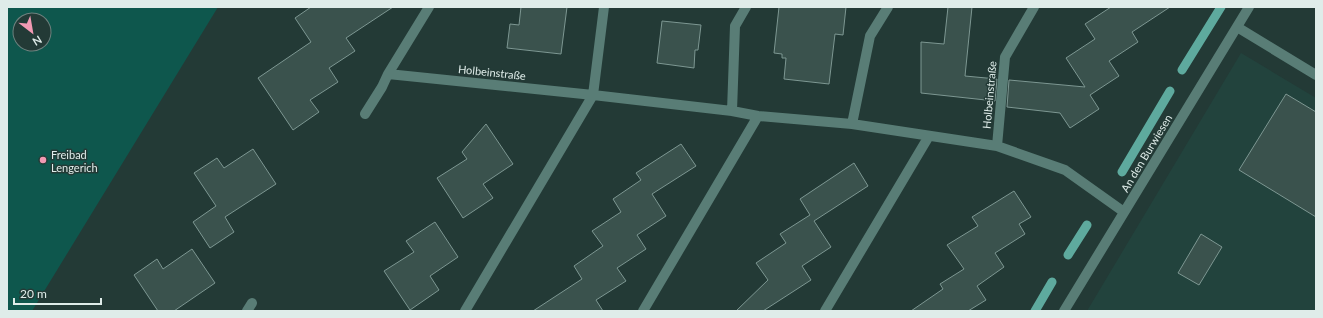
<svg xmlns="http://www.w3.org/2000/svg" width="1323" height="318" viewBox="0 0 1323 318" font-family="Lato,sans-serif">
<style>
.built{fill:#22433d}
.green{fill:#0e574d;fill-rule:evenodd}
.lines{fill:none;stroke-linecap:round;stroke-linejoin:round}
.stream{stroke:#5eaa9e;stroke-width:9}
.building{fill:#3a524d;stroke:#7d9792}
.minor{stroke:#597d76;stroke-width:10}
.poi-dot{fill:#f19ab3;stroke:#233a36;stroke-width:1.5}
.labels{text-anchor:middle;dominant-baseline:central;stroke-width:3;stroke-linejoin:round;paint-order:stroke}
.street-label{font-size:11px;fill:#dfece9;stroke:#233a36}
.poi-label{font-size:11px;fill:#dfece9;stroke:#233a36;text-anchor:start}
</style>
<rect width="100%" height="100%" fill="#233a36"/>
<!-- built -->
<path class="built" d="M1241,53l75,45v213h-229z"/>
<!-- green -->
<path class="green" d="M7,7h211l-186,304h-25zM20,20h24v24h-24z"/>
<g class="lines">
<!-- stream -->
<path class="stream" d="M1182,70l39,-63
M1122,172l48,-81
M1068,255l19,-30
M1035,311l17,-29"/>
</g>
<!-- building -->
<path class="building" d="M311,7h82l-47,31 9,13 -26,17 9,14 -28,18 9,12 -26,18 -35,-52 53,-36 -16,-24z
M521,7h46l-6,47 -54,-6 3,-24 9,1z
M779,7h67l-3,28 -8,-1 -6,50 -45,-5 2,-21h-4v-4l-8,-1z
M948,7h24l-7,69 32,3 -2,22 -74,-8v-51l23,2z
M1111,7h59l-38,25 6,10 -29,19 10,15 -29,19 9,14 -29,19 -10,-15 -53,-6 2,-27 76,7 -19,-29 29,-19 -10,-15z
M662,21l39,4 -3,25h-3l-1,18 -37,-5z
M1286,94l30,18v105l-77,-47z
M486,124l27,40 -30,20 10,14 -30,20 -26,-40 30,-19 -5,-7z
M681,144l15,22 -44,28 14,22 -29,19 9,14 -29,19 9,13 -30,19 7,11h-70l49,-32 -8,-13 29,-20 -11,-15 29,-19 -8,-13 28,-19 -5,-7z
M253,149l23,35 -51,33 9,15 -24,16 -17,-26 23,-16 -22,-33 23,-15 7,10z
M854,163l14,23 -54,35 17,26 -29,19 9,14 -48,31h-27l32,-31 -12,-17 30,-20 -6,-9 30,-19 -10,-16z
M1014,191l17,26 -12,7 6,10 -30,19 9,14 -27,19 9,14 -18,11h-57l32,-22 -3,-5 24,-15 -17,-24 31,-19 -6,-9z
M435,222l23,35 -28,19 9,14 -29,20 -26,-39 30,-19 -8,-11z
M1201,234l21,13 -23,38 -21,-12z
M192,249l23,34 -41,28h-16l-24,-36 23,-16 6,10z"/>
<g class="lines">
<!-- minor -->
<path class="minor" d="M429,7l-41,67 205,21 139,16 26,5 94,8 145,22 68,24 59,42
M1237,27l79,48
M732,111l3,-85 11,-19
M365,114l17,-27 6,-13
M852,124l18,-88 18,-29
M997,146l8,-89 29,-50
M247,311l5,-8
M465,311l128,-216 11,-88
M643,311l115,-195
M825,311l104,-175
M1064,311l185,-304"/>
</g>
<!-- markers -->
<circle class="poi-dot" cx="43" cy="160" r="4"/>
<g class="labels">
<!-- street labels -->
<g class="street-label">
<text transform="translate(492 72) rotate(6)">Holbeinstraße</text>
<text transform="translate(989 95) rotate(-85)">Holbeinstraße</text>
<text transform="translate(1146 153) rotate(-59)">An den Burwiesen</text>
</g>
<!-- poi labels -->
<g class="poi-label">
<text x="51" y="154">Freibad<tspan x="51" dy="13">Lengerich</tspan></text>
</g>
</g>
<!-- border -->
<rect width="1323" height="318" fill="none" stroke="#dfece9" stroke-width="16"/>
<!-- north arrow -->
<g transform="translate(32 32) rotate(149)"><circle r="19" fill="#233a36" stroke="#6e817e"/>
<path d="M0-3L7 15L0 10L-7 15Z" fill="#f19ab3"/>
<text y="-6" font-size="11" font-weight="bold" text-anchor="middle" fill="#dfece9">N</text>
</g>
<!-- scale -->
<path d="M14 298v6h87v-6" fill="none" stroke="#dfece9" stroke-width="2"/>
<text x="20" y="298" font-size="12" fill="#dfece9" stroke="#233a36" stroke-width="3" paint-order="stroke">20 m</text>
</svg>
